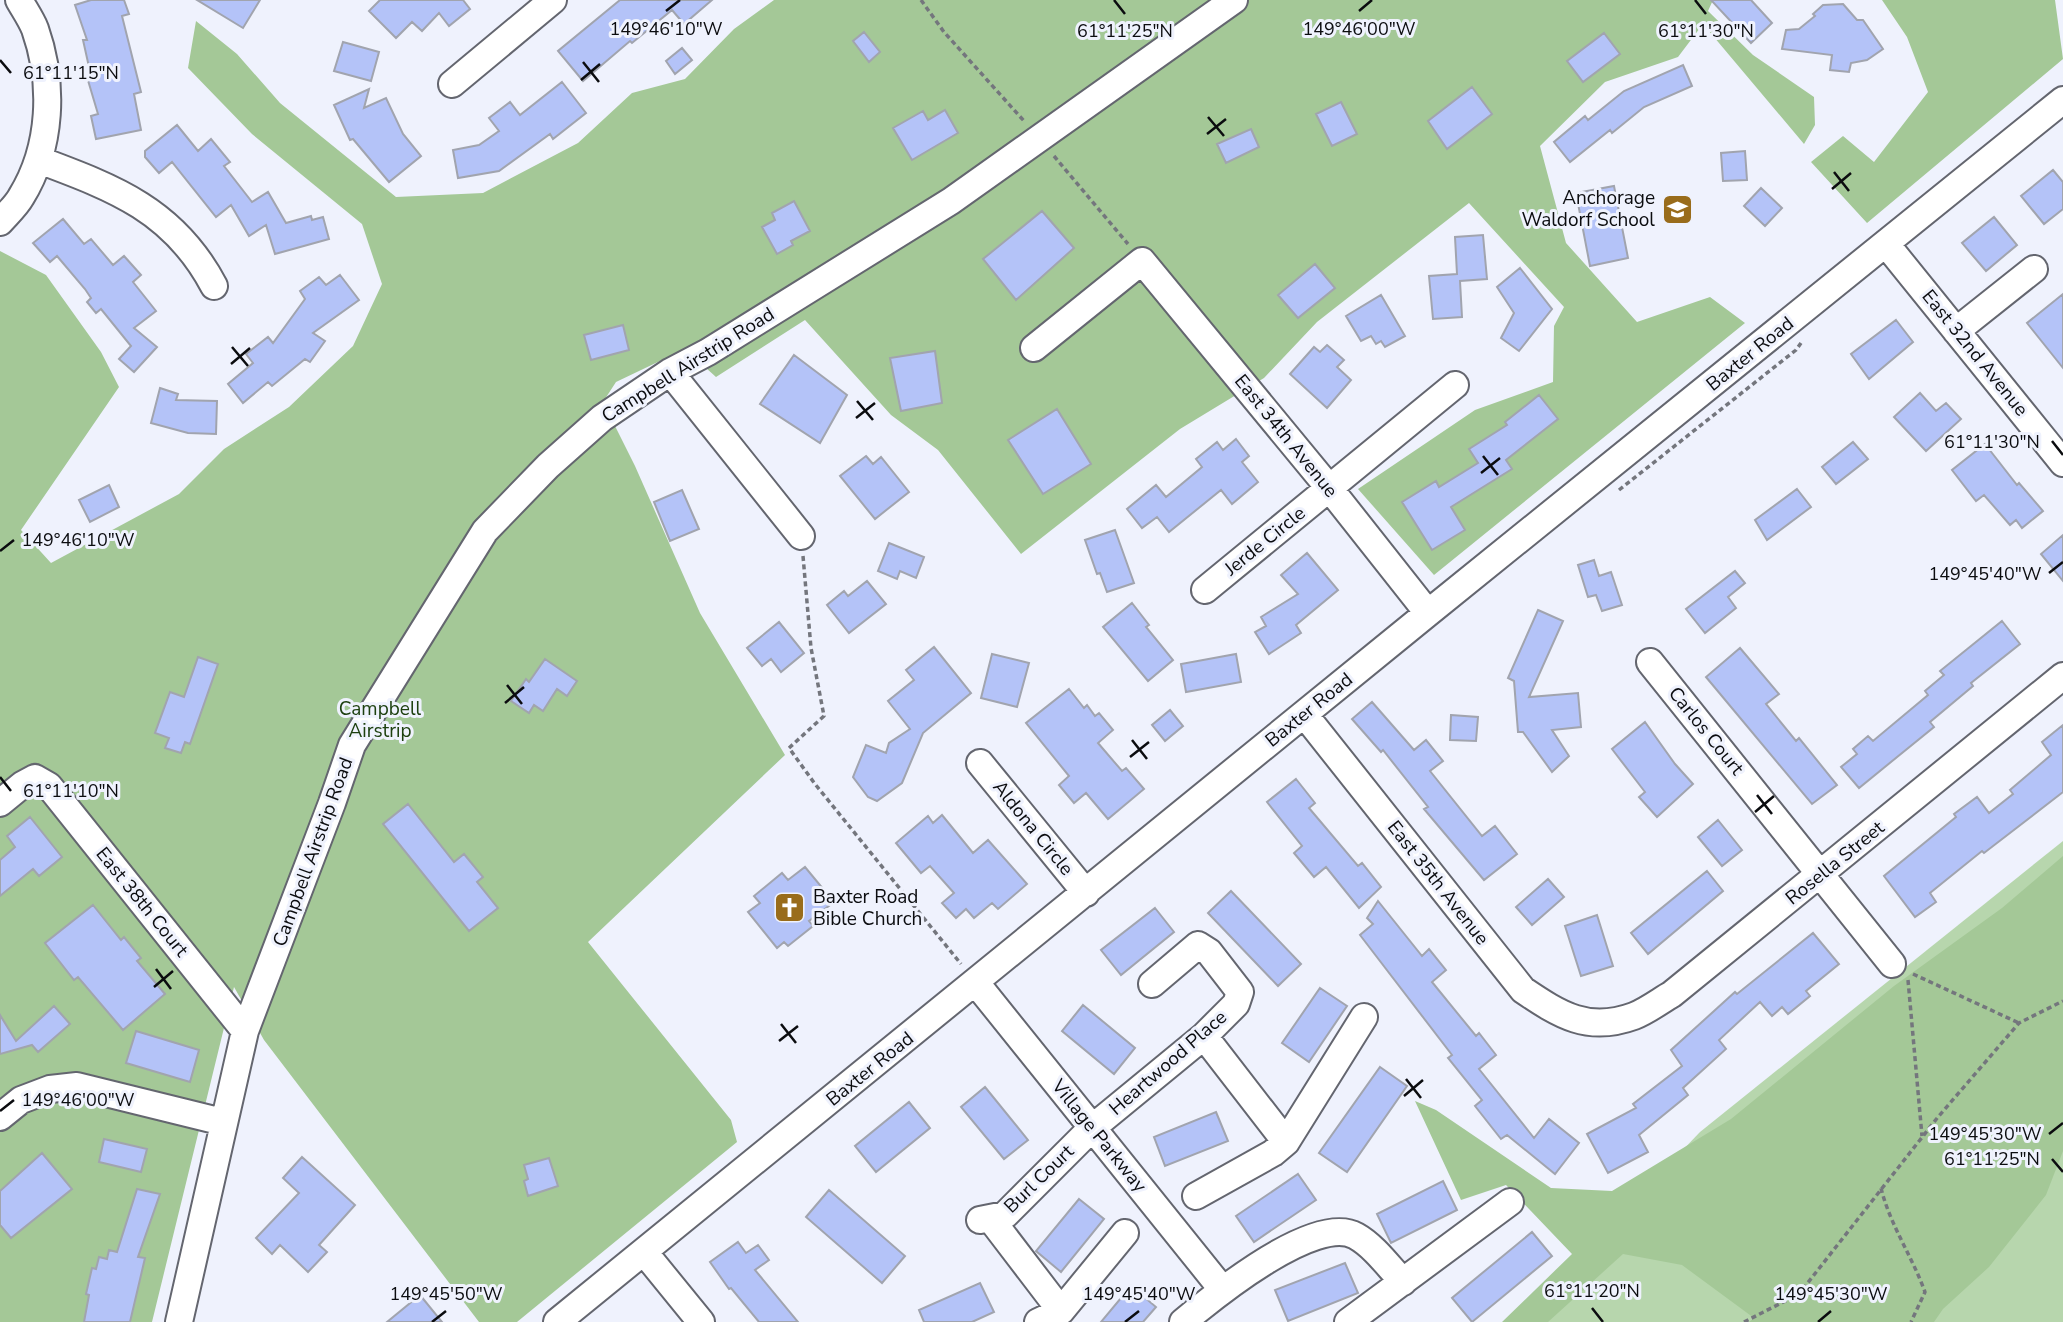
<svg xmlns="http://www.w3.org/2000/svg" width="2063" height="1322" viewBox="0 0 2063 1322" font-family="'Nunito Sans',sans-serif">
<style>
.green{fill:#b7d6ad}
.forest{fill:#a4c897}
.building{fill:#b4c3f8;stroke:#a1a4ae;stroke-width:2}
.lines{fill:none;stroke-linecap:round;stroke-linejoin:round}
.minor-casing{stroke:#64666f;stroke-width:30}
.path{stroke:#74767d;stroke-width:3.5;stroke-dasharray:5 3.5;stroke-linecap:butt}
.minor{stroke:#fff;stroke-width:26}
.ticks{fill:none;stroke:#0b0c0f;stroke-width:2.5}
.labels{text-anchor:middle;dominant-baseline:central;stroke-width:6;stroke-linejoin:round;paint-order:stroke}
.poi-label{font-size:19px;fill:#0b0c0f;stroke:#eff2fd;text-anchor:end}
.street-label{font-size:19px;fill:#0b0c0f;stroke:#eff2fd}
.park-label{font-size:19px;fill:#1d400f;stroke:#eff2fd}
.ticks-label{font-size:18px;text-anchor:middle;fill:#0b0c0f;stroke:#eff2fd;stroke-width:6;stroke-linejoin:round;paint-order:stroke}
</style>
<rect width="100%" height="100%" fill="#eff2fd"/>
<!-- green -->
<path class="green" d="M2063,841v481h-545l182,-190z"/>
<!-- forest -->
<path class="forest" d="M774,0h939l-5,11 45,44 61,42 1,28 -11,19 -101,-120 -25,33 -73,25 -65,64 26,97 71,79 73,-25 35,26 -311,252 -76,-86 117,-79 78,-28 1,-56 10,-19 -95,-104 -152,119 -53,56 -84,51 -159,125 -83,-104 -47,-35 -86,-95 -89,57 -31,-28 -69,33 -13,20 32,64 65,147 85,142 -197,187 143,178 6,22 -220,180h-38l-215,-282 -30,-53 -82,335h-152v-1071l46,24 55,77 18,35 -98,143 30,33 128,-69 45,-45 65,-42 64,-61 29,-62 -20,-60 -110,-90 -64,-66 8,-47 41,33 43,49 116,94 87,-4 95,-50 54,-50 53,-14 49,-50z
M1882,0h173l8,59 -196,164 -56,-61 32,-26 31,26 54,-70 -21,-55z
M2063,856v295l-17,44 -57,72 -46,42 -9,13h-185l5,-4 -72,-53 -59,-11 -75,68h-46l70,-68 -66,-69 -45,15 -46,-99 21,9 115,78 61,3 119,-72 163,-133 108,-78z"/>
<!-- building -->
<path class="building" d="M91,0h33l5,14 -7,2 19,76 -7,2 7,36 -45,9 -5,-23 7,-2 -11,-37 4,-1 -8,-36h4l-12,-35z
M197,0h63l-17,28z
M380,0h83l7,9 -21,17 -10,-13 -17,18 -10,-9 -16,16 -27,-27z
M620,0h92l-28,24 -12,-14 -40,33 -2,-2 -47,40 -25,-30z
M1711,0h40l21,23 -21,20z
M1843,4l14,16h6l20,29 -16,11 -16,3 -2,9 -19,-2 2,-15 -50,-6 4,-19 13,-1 16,-13 -2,-2 10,-9z
M864,32l16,20 -11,10 -16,-21z
M1604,33l16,21 -37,28 -16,-21z
M343,42l36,10 -8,29 -37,-10z
M682,48l10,12 -17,14 -9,-13z
M1683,65l9,21 -48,21 -32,26 -2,-3 -40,32 -16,-20 31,-26 3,4 36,-29z
M562,82l24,31 -33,26 -3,-5 -51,37 -41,7 -5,-28 26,-5 20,-14 -10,-13 21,-16 10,13z
M1472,87l20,27 -45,35 -19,-28z
M369,89l-5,19 22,-10 17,36 18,22 -32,26 -36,-43 -3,1 -16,-35z
M1341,102l16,32 -25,12 -16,-32z
M945,110l13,23 -46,27 -19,-32 30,-17 5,9z
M177,125l21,26 13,-12 19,23 -6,4 28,36 16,-10 18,31 25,-7 1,4 11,-3 6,22 -54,15 -9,-29 -17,11 -18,-31 -15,12 -44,-55 -13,11 -14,-16v-6z
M1251,129l8,18 -33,16 -9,-19z
M1745,151l2,29 -24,1 -2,-28z
M2053,170l10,12v27l-19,15 -23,-28z
M1614,186l14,72 -38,8 -14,-73z
M1761,188l21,20 -17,18 -21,-20z
M794,201l16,30 -19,10 2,4 -16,9 -15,-27 13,-7 -3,-7z
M1042,211l32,37 -58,52 -33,-41z
M1994,217l23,28 -31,26 -24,-28z
M63,219l21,25 7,-5 22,26 11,-9 17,19 -8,7 23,29 -22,17 23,19 -23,25 -15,-13 12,-13 -30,-37 -5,4 -9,-11 4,-4 -6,-9 -28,-33 -7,6 -17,-19z
M1483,235l4,44 -27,2 2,36 -29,2 -4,-43 28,-2 -2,-37z
M1315,264l20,24 -37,30 -20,-23z
M1520,268l32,41 -33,42 -18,-13 13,-25 -17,-26z
M340,275l19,25 -46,33 12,8 -15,21 -5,-3 -33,27 -4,-4 -25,21 -15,-19 25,-21 -7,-9 22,-17 5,6 32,-44 -5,-8 19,-14 7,8z
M2063,294v74l-36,-45z
M1381,295l24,41 -20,11 -4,-6 -5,3 -5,-8 -10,5 -15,-25z
M1896,320l17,22 -44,37 -18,-25z
M623,325l6,25 -38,10 -7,-25z
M1327,345l17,15 -7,7 14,13 -24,28 -37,-34 24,-27 6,5z
M935,351l7,52 -41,8 -11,-53z
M794,355l53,40 -27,48 -60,-39z
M160,388l18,6 -2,6 41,1 -1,33 -28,-1 -37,-10z
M1920,393l16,18 10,-8 15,16 -35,32 -32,-34z
M1539,395l19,24 -52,41 6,9 -61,38 14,23 -33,20 -30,-48 34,-21 3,6 39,-24 -9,-14 38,-24 -2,-3z
M1057,409l34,55 -48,30 -35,-54z
M1236,439l13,17 -7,6 16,20 -26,22 -11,-14 -52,42 -12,-15 -15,11 -15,-19 29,-24 10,12 36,-30 -6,-8 21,-17 6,8z
M1853,442l15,17 -32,25 -14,-17z
M1985,444l32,41 2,-2 24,28 -21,17 -6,-8 -6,5 -26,-30 -8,6 -24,-31z
M866,456l7,8 8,-7 28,35 -34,27 -35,-43z
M109,485l10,22 -29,15 -11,-22z
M1797,489l14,18 -44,33 -12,-20z
M682,490l17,39 -29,12 -16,-39z
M1115,530l19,53 -27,9 -7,-19 -3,1 -12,-34z
M2063,535v46l-22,-27z
M889,543l35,14 -8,21 -16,-7 -3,8 -19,-8z
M1307,553l31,37 -42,35 5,8 -32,21 -14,-22 11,-6 -5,-9 37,-23 -17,-19z
M1594,560l5,16 12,-4 11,33 -20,6 -6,-16 -8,2 -10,-32z
M1735,571l10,12 -17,14 8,11 -31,25 -19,-24z
M867,581l19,23 -37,29 -22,-28 17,-14 4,5z
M1132,603l17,22 -3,2 27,33 -25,21 -45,-54z
M1538,610l25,11 -34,76 49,-4 3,34 -29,3 17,26 -17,16 -29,-40h-5l-4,-51 -6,-3z
M2002,621l18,23 -49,39 2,3 -43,36 4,5 -75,61 -18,-21 16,-13 -4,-5 15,-13 5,5 55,-46 -3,-4 19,-16 -4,-4z
M779,622l25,31 -23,19 -10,-13 -9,7 -15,-18z
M934,647l37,46 -48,40 -21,50 -25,18 -9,-4 -15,-20 13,-32 20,8 3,-10 21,-14 -22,-28 26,-21 -8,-10z
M1740,648l39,46 -13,10 30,37 3,-3 38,47 -25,19 -106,-127z
M992,654l37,9 -12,44 -36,-9z
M1236,654l5,28 -55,10 -5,-28z
M198,657l20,7 -28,80 -5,-2 -4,11 -16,-5 4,-10 -14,-5 15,-41 14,5z
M545,659l32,22 -10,15 -10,-7 -14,22 -9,-6 -5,8 -18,-12 15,-22 3,3z
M1069,689l15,19 3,-3 8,11 4,-3 14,17 -15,13 24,28 4,-3 18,21 -36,30 -22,-26 -12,10 -15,-18 10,-9 -43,-53z
M1372,702l42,48 12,-10 17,21 -13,10 52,65 13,-10 22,28 -33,26 -60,-71 4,-2 -45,-57 -2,2 -29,-33z
M1170,710l13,16 -18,15 -13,-16z
M1451,715l27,2 -2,24 -26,-1z
M1645,722l30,42 18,20 -36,33 -18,-20 6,-5 -33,-43z
M2063,725v67l-79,61 -2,-2 -52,42 6,9 -21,15 -31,-41 72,-59 -2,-3 23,-17 12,16 24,-19 -3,-4 41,-35 -9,-13z
M1296,779l19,24 -6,5 49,58 4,-3 19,24 -22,21 -33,-41 -12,10 -20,-24 8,-7 -35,-44z
M408,804l46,58 10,-8 19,23 -6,5 21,26 -29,23 -86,-107z
M942,815l31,38 15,-13 39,44 -29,25 -6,-6 -18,15 -8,-9 -10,9 -14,-15 12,-10 -24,-27 -9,7 -25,-30 32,-27 5,7z
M30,817l32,40 -23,19 -6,-7 -33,27v-36l15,-13 -8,-11z
M1718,820l24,30 -20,16 -24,-29z
M805,867l29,35 -25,19 4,5 -25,20 -4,-4 -7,6 -29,-36 12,-9 -6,-7 28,-23 6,7z
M1707,871l16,20 -75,63 -17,-21z
M1548,879l16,18 -32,28 -16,-18z
M1231,891l70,73 -23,22 -70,-73z
M1378,901l44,55 7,-7 17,21 -14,12 44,54 3,-3 17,22 -17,14 55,69 15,-19 30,24 -24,31 -48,-39 -6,4 -26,-33 7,-6 -34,-42 4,-3 -92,-120 13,-11 -6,-6z
M93,905l28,35 3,-3 17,21 -4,3 28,33 -42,36 -45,-53 -4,3 -29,-37z
M1155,908l19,24 -53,43 -20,-25z
M1597,915l16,51 -32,10 -16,-50z
M1813,933l26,31 -33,27 4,5 -22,18 -6,-7 -10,9 -12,-14 -41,38 7,9 -43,39 5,7 -49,40 9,17 -40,21 -21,-39 49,-26 -3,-4 49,-38 -11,-16 64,-58 2,2z
M1320,988l27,18 -38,56 -27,-19z
M1083,1005l52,43 -21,26 -52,-43z
M54,1006l16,18 -32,28 -6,-7 -32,9v-39l16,26z
M136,1031l63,19 -9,32 -64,-19z
M1380,1067l27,19 -60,86 -28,-19z
M985,1087l43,53 -24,19 -43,-52z
M909,1102l21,26 -54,44 -21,-26z
M1216,1112l12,29 -63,25 -11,-29z
M104,1139l43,10 -6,23 -42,-10z
M42,1153l30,36 -61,49 -11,-13v-34z
M302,1157l53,48 -36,40 8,7 -19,20 -28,-27 -8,9 -16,-16 43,-45 -16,-15z
M549,1158l9,28 -30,10 -4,-15 4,-2 -4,-14z
M1298,1174l18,26 -62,42 -18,-26z
M1443,1181l14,29 -66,33 -14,-29z
M137,1189l23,5 -22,63 7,1 -15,64h-46l5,-27 -3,-1 6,-26 4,1 3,-12 8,2 2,-9 8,2z
M829,1190l76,66 -23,27 -76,-66z
M1079,1199l25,20 -43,53 -25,-21z
M1532,1232l20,24 -80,66 -20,-24z
M738,1242l8,11 12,-8 11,15 -14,10 43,52h-39l-28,-34 -2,1 -19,-27z
M1345,1263l13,30 -70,28 -13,-31z
M980,1283l14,29 -22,10h-48l-5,-12z
M1131,1286l25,21 -13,15h-42z
M420,1295l22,27h-55z"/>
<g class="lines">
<defs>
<path id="minor" d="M452,84l101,-84
M39,160c75,28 135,50 175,126
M0,222c7,-8 16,-16 21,-25 31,-50 33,-114 14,-168 -4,-10 -11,-20 -16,-29
M1886,244l177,219
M1956,331l78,-62
M1034,348l108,-87 188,228 98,124
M670,372l131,164
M1205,590l250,-205
M1650,662l242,302
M1304,714l219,276c37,25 65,43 111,26 13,-5 26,-15 38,-22l391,-318
M980,763l106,130
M0,803l22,-18 13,-7 14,8 196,245
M976,983l246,306
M1204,1036l82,106
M0,1117l21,-17 29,-11 27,-3 146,36
M1196,1196l77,-43 13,-11 78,-125
M990,1218l71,93
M980,1220l25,-5 87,-87 112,-92 32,-32 4,-12 -31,-40 -11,-7 -46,39
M644,1252l57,70
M179,1322l66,-291 87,-228 20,-58 133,-214 63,-65 54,-48 68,-46 38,-20 243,-151 283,-201
M557,1322l871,-709 635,-513
M1038,1322l23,-11 64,-78
M1183,1322c31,-26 133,-109 173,-86 18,10 33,31 47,46
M1348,1322l162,-120"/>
</defs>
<!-- minor casing -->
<use href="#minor" class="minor-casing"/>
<!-- path -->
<path class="path" d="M921,0l23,32 80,89
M1054,156l74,88
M1619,490l177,-140 5,-7
M803,556l8,92 13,68 -35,32 26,36 146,180
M1913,974l106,49
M1908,980l14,156
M1881,1188c9,37 31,68 44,104l-14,30
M1744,1322l55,-28 139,-177 81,-94 44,-22"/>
<!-- minor -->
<use href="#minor" class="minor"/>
</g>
<!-- ticks -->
<path class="ticks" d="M1114,0l11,14M1695,0l11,14M666,11l14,-11M1359,11l13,-11M0,60l11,13M583,62l16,20M581,80l19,-16M1208,117l16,19M1207,134l19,-15M1834,172l15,19M1832,189l19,-16M232,347l16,19M231,364l19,-16M857,401l16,19M856,418l19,-15M2052,441l11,14M1483,456l15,19M1481,473l19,-15M0,551l14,-11M2049,573l14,-11M507,685l15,19M505,703l19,-16M1132,740l15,19M1130,757l19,-15M0,777l11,14M1757,795l15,19M1755,812l19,-16M156,969l15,20M154,987l19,-16M781,1024l15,19M779,1041l19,-15M1406,1079l15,19M1404,1096l19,-16M0,1111l14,-11M2049,1134l14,-11M2052,1159l11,13M1592,1308l11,14M432,1322l14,-11M1125,1322l14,-11M1818,1322l13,-11"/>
<!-- icons -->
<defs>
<symbol id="school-square" viewBox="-11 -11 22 22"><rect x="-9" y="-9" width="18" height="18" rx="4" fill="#996c1b" stroke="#eff2fd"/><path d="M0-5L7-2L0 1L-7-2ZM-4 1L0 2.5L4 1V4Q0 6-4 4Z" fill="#fff"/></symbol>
<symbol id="church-square" viewBox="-11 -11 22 22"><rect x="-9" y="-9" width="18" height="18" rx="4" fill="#996c1b" stroke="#eff2fd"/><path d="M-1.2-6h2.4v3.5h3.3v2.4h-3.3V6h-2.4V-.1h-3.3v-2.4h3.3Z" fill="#fff"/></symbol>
</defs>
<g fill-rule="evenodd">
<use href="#school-square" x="1660" y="192" width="35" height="35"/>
<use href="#church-square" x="772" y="890" width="35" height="35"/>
</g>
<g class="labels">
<!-- poi labels -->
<g class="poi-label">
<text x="1655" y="198">Anchorage<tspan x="1655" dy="22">Waldorf School</tspan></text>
<text x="813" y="897" text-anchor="start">Baxter Road<tspan x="813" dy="22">Bible Church</tspan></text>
</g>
<!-- street labels -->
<g class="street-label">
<text transform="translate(1975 353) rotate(51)">East 32nd Avenue</text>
<text transform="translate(1750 354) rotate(-39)">Baxter Road</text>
<text transform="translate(688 365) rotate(-32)">Campbell Airstrip Road</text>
<text transform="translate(1286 436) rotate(51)">East 34th Avenue</text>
<text transform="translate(1265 541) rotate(-39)">Jerde Circle</text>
<text transform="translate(1309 710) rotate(-39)">Baxter Road</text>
<text transform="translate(1706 731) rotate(51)">Carlos Court</text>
<text transform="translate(1033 828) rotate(51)">Aldona Circle</text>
<text transform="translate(313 852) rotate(-70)">Campbell Airstrip Road</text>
<text transform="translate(1835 863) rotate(-39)">Rosella Street</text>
<text transform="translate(1438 883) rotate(52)">East 35th Avenue</text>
<text transform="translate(142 902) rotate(51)">East 38th Court</text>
<text transform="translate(1168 1063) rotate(-41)">Heartwood Place</text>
<text transform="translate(870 1069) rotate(-39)">Baxter Road</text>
<text transform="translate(1099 1136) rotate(51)">Village Parkway</text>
<text transform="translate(1039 1179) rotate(-44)">Burl Court</text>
</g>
<!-- park labels -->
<g class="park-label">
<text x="380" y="709">Campbell<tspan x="380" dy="22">Airstrip</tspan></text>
</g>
</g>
<g class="ticks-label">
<text x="666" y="35">149°46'10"W</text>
<text x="1359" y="35">149°46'00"W</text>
<text x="1125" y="37">61°11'25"N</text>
<text x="1706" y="37">61°11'30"N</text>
<text x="71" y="79">61°11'15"N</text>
<text x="1992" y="448">61°11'30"N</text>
<text x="78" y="546">149°46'10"W</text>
<text x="1985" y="580">149°45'40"W</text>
<text x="71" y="797">61°11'10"N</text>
<text x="78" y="1106">149°46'00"W</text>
<text x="1985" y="1140">149°45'30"W</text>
<text x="1992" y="1165">61°11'25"N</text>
<text x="1592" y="1297">61°11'20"N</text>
<text x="446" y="1300">149°45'50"W</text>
<text x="1139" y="1300">149°45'40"W</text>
<text x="1831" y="1300">149°45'30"W</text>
</g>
</svg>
